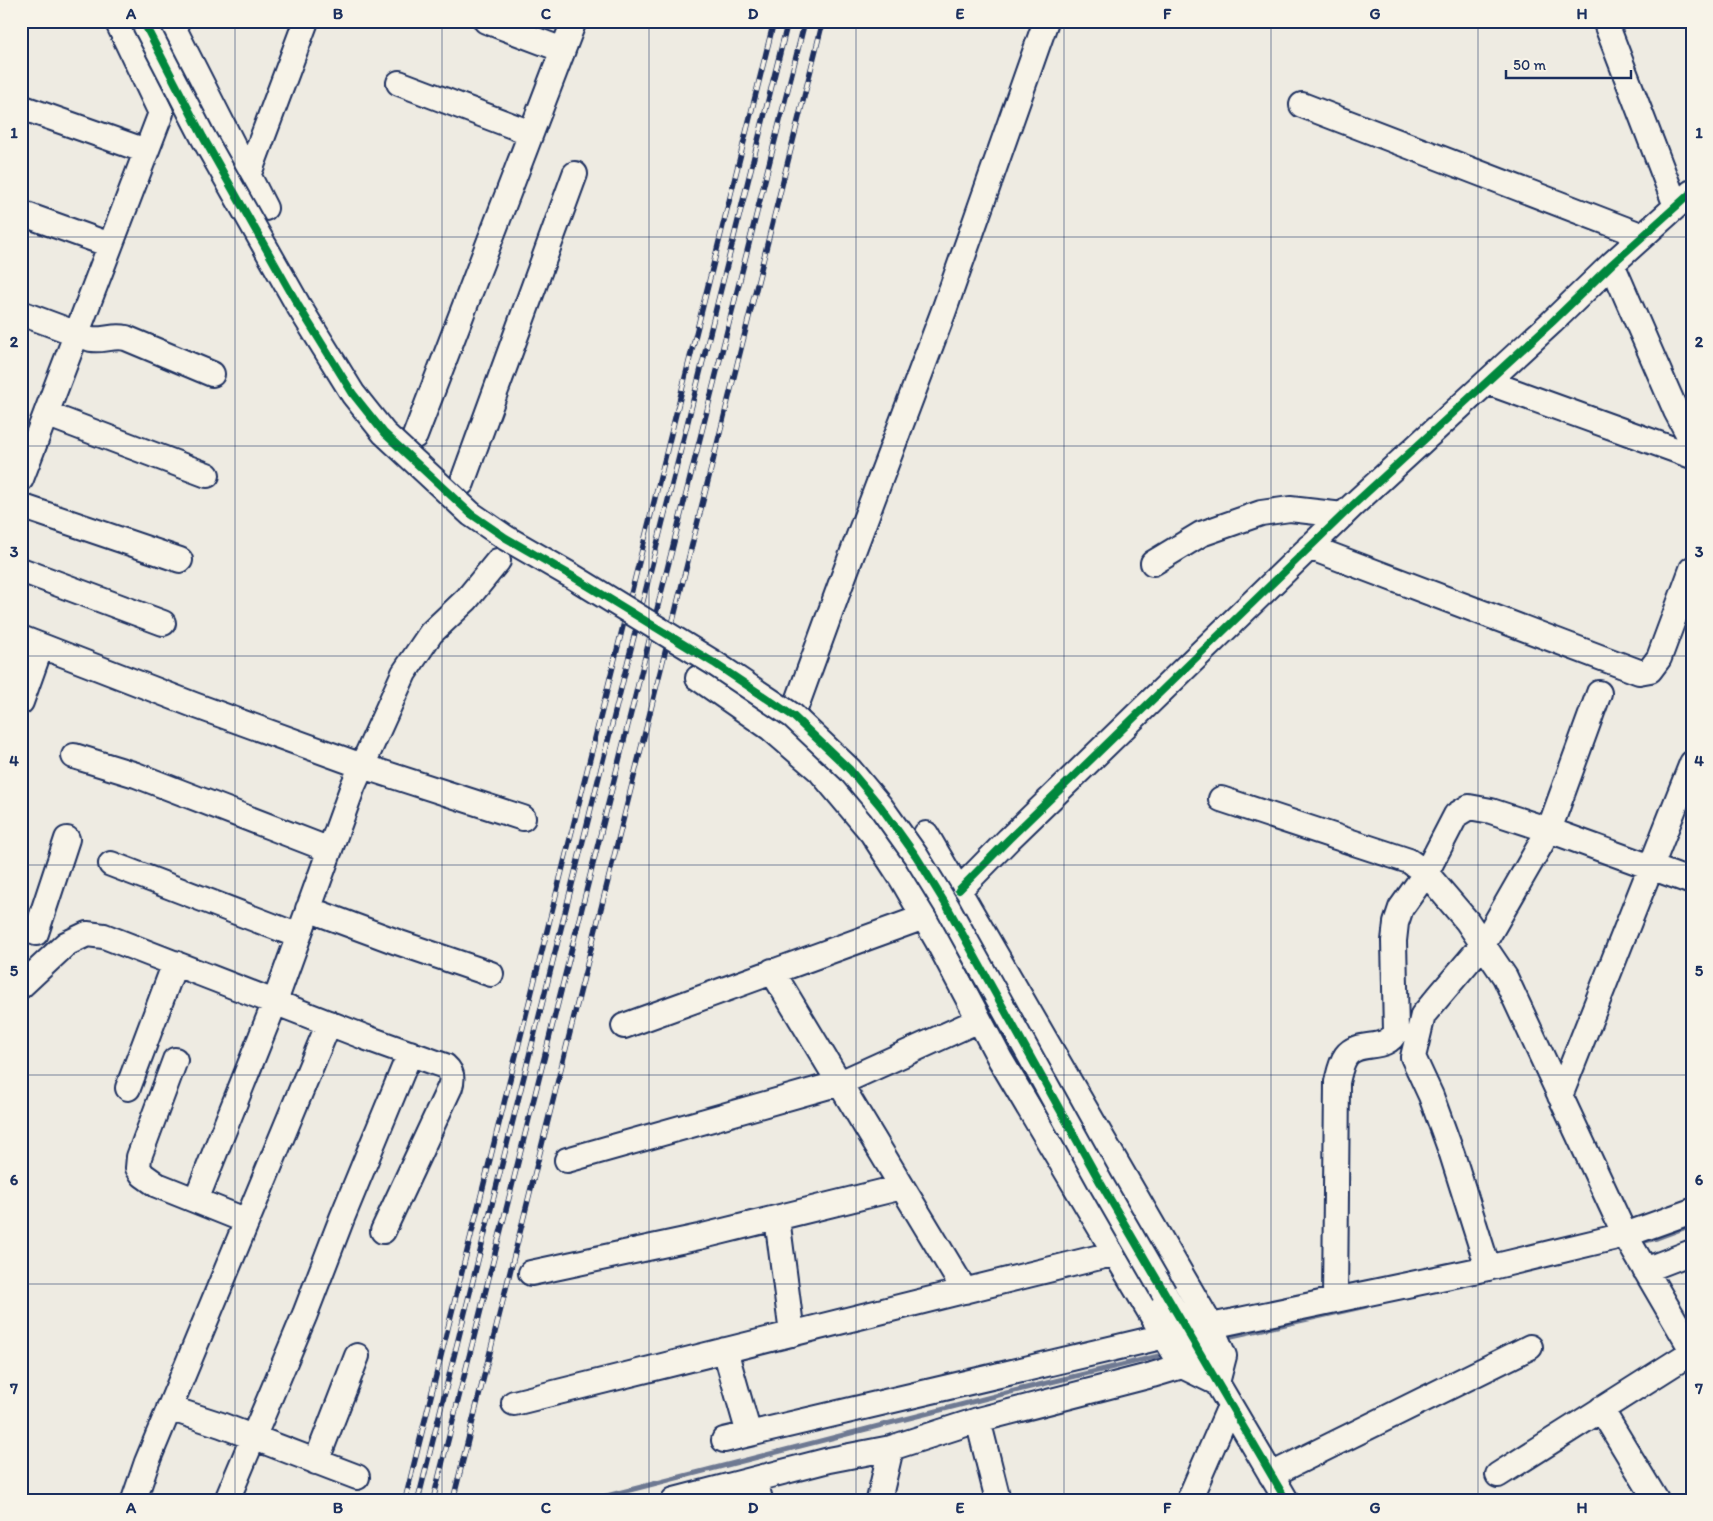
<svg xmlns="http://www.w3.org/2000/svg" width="1713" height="1521" viewBox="0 0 1713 1521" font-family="Itim,sans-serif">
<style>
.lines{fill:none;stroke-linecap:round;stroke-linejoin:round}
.stream{stroke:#6e7992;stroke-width:5}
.minor-casing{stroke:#1b2f5e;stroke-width:28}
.minor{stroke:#f7f3e8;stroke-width:24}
.rail-casing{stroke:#1b2f5e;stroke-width:5.5}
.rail{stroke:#f7f3e8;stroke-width:4;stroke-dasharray:11;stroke-linecap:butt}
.minor-bridge-casing{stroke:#1b2f5e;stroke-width:28;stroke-linecap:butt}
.minor-bridge{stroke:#f7f3e8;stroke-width:24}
.cycleway-casing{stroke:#f7f3e8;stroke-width:11}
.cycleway{stroke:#00873e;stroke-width:8}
.grid{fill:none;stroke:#1b2f5e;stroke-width:1;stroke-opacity:0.55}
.neatline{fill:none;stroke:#1b2f5e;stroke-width:2}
.grid-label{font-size:16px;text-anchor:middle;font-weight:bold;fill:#1b2f5e}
</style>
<rect width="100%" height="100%" fill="#eeebe2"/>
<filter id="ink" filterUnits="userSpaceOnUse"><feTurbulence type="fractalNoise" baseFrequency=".02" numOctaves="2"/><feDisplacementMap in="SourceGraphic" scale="10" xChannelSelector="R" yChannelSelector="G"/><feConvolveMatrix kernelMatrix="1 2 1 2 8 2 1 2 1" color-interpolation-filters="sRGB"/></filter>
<g filter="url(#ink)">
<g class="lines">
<!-- stream -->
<path class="stream" d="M1637,1243l20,-5 35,-13
M1223,1338l143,-32
M591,1500l431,-111 145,-35"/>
<defs>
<path id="minor" d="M170,21l95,187
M486,21l77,29
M1605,21l71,185
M399,83l132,50
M1302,105l341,131
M21,107l125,44
M248,176l58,-155
M21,213l89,32
M1612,264l64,147 16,30
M21,313l70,26c12,2 23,-4 35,-1l86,36
M1487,382l205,74
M46,414l161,61
M415,436l159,-415
M21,479l140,-366 -44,-92
M462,483l113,-309
M21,506l159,54
M1309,547l330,125 11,-2 9,-12 33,-89
M1153,563l48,-29 60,-21 29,-4 53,6
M21,570l142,53
M21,638l173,67 168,61 161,52
M698,678l72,50 50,43 52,62 30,46 35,61 63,119 182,307 35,17 7,-27 -13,-30 -285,-492
M21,702l20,-56
M786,734l54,-148 103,-273 103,-292
M74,756l62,19 194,75
M1221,799l188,62 17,12 41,48 38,56 120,258 67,115
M111,864l188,72
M959,890l50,-51 343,-333 200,-184 60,-58 80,-72
M308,909l89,33 94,32
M36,933l31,-94
M772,971l193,320
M21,986l45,-42 21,-10 17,2 263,102 78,28c7,6 8,12 5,21l-67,144
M624,1026l300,-109
M175,1060l-36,97 -1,11 5,7 14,10 90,36
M128,1088l47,-125
M1560,1096l132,-333
M567,1160l273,-77 139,-63
M196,1200l77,-193 80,-221 51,-113 27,-40 36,-34 31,-38
M777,1218l15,116
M1488,1268l-36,-114 -21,-58 -18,-39 10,-42 61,-72 65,-113 50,-137
M1645,1270l47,-18
M531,1273l168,-36 203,-50
M1164,1293l122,207
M1335,1300l2,-218c2,-8 4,-19 9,-26 12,-17 41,-3 50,-25l-2,-90 2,-18 5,-15 25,-35 30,-58 13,-8 22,4 58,19 143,52
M1211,1326l277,-58 137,-33 67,-24
M725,1350l24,84
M514,1403l602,-150
M169,1408l52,17 136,52
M1601,1409l55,91
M978,1420l20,80
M724,1440l441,-104
M316,1462l41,-106
M1271,1475l259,-128
M1498,1475l194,-123
M755,1480l5,20
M134,1500l13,-38 182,-439
M227,1500l78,-186 37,-96 68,-165
M674,1500l155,-40 62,-12 87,-28 174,-45 30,-9
M879,1500l12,-52
M1189,1500l41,-94"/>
</defs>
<!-- minor casing -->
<use href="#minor" class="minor-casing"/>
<!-- minor -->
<use href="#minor" class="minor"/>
<defs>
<path id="rail" d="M405,1500l369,-1479
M418,1500l370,-1479
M433,1500l372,-1479
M453,1500l370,-1479"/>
</defs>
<!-- rail casing -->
<use href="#rail" class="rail-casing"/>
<!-- rail -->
<use href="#rail" class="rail"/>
<defs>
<path id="minor-bridge" d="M143,21l60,116 95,168 55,89 31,39 87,81 35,24 66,38 142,87 79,53 57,54 31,37 35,49 32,52 152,274 64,111"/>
</defs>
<!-- minor-bridge casing -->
<use href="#minor-bridge" class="minor-bridge-casing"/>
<!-- minor-bridge -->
<use href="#minor-bridge" class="minor-bridge"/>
<defs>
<path id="cycleway" d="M143,21l60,116 95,168 55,89 31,39 87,81 35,24 66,38 142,87 79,53 57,54 31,37 35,49 32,52 152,274 186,318
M959,890l50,-51 343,-333 200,-184 60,-58 80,-72"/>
</defs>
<!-- cycleway casing -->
<use href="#cycleway" class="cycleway-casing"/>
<!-- cycleway -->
<use href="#cycleway" class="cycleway"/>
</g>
</g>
<!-- grid -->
<path class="grid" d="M235,21v1479M442,21v1479M649,21v1479M856,21v1479M1064,21v1479M1271,21v1479M1478,21v1479M21,237h1671M21,446h1671M21,656h1671M21,865h1671M21,1075h1671M21,1284h1671"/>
<!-- margin -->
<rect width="1713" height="1521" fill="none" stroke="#f7f3e8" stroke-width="55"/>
<!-- scale -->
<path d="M1506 70v8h125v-8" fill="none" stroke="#1b2f5e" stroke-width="2.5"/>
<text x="1513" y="70" font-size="15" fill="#1b2f5e" stroke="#f7f3e8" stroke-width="4" paint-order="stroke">50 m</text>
<rect x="28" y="28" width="1658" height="1466" class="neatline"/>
<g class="grid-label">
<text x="131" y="19">A</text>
<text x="338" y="19">B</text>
<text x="546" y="19">C</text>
<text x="753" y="19">D</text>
<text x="960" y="19">E</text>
<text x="1167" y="19">F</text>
<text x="1375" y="19">G</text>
<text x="1582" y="19">H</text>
<text x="14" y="138">1</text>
<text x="1699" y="138">1</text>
<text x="14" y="347">2</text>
<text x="1699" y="347">2</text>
<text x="14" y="557">3</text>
<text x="1699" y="557">3</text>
<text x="14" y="766">4</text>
<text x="1699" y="766">4</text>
<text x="14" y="976">5</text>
<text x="1699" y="976">5</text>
<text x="14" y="1185">6</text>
<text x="1699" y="1185">6</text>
<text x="14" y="1394">7</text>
<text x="1699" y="1394">7</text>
<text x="131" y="1513">A</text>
<text x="338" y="1513">B</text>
<text x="546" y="1513">C</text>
<text x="753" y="1513">D</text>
<text x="960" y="1513">E</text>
<text x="1167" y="1513">F</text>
<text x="1375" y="1513">G</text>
<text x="1582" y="1513">H</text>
</g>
</svg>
